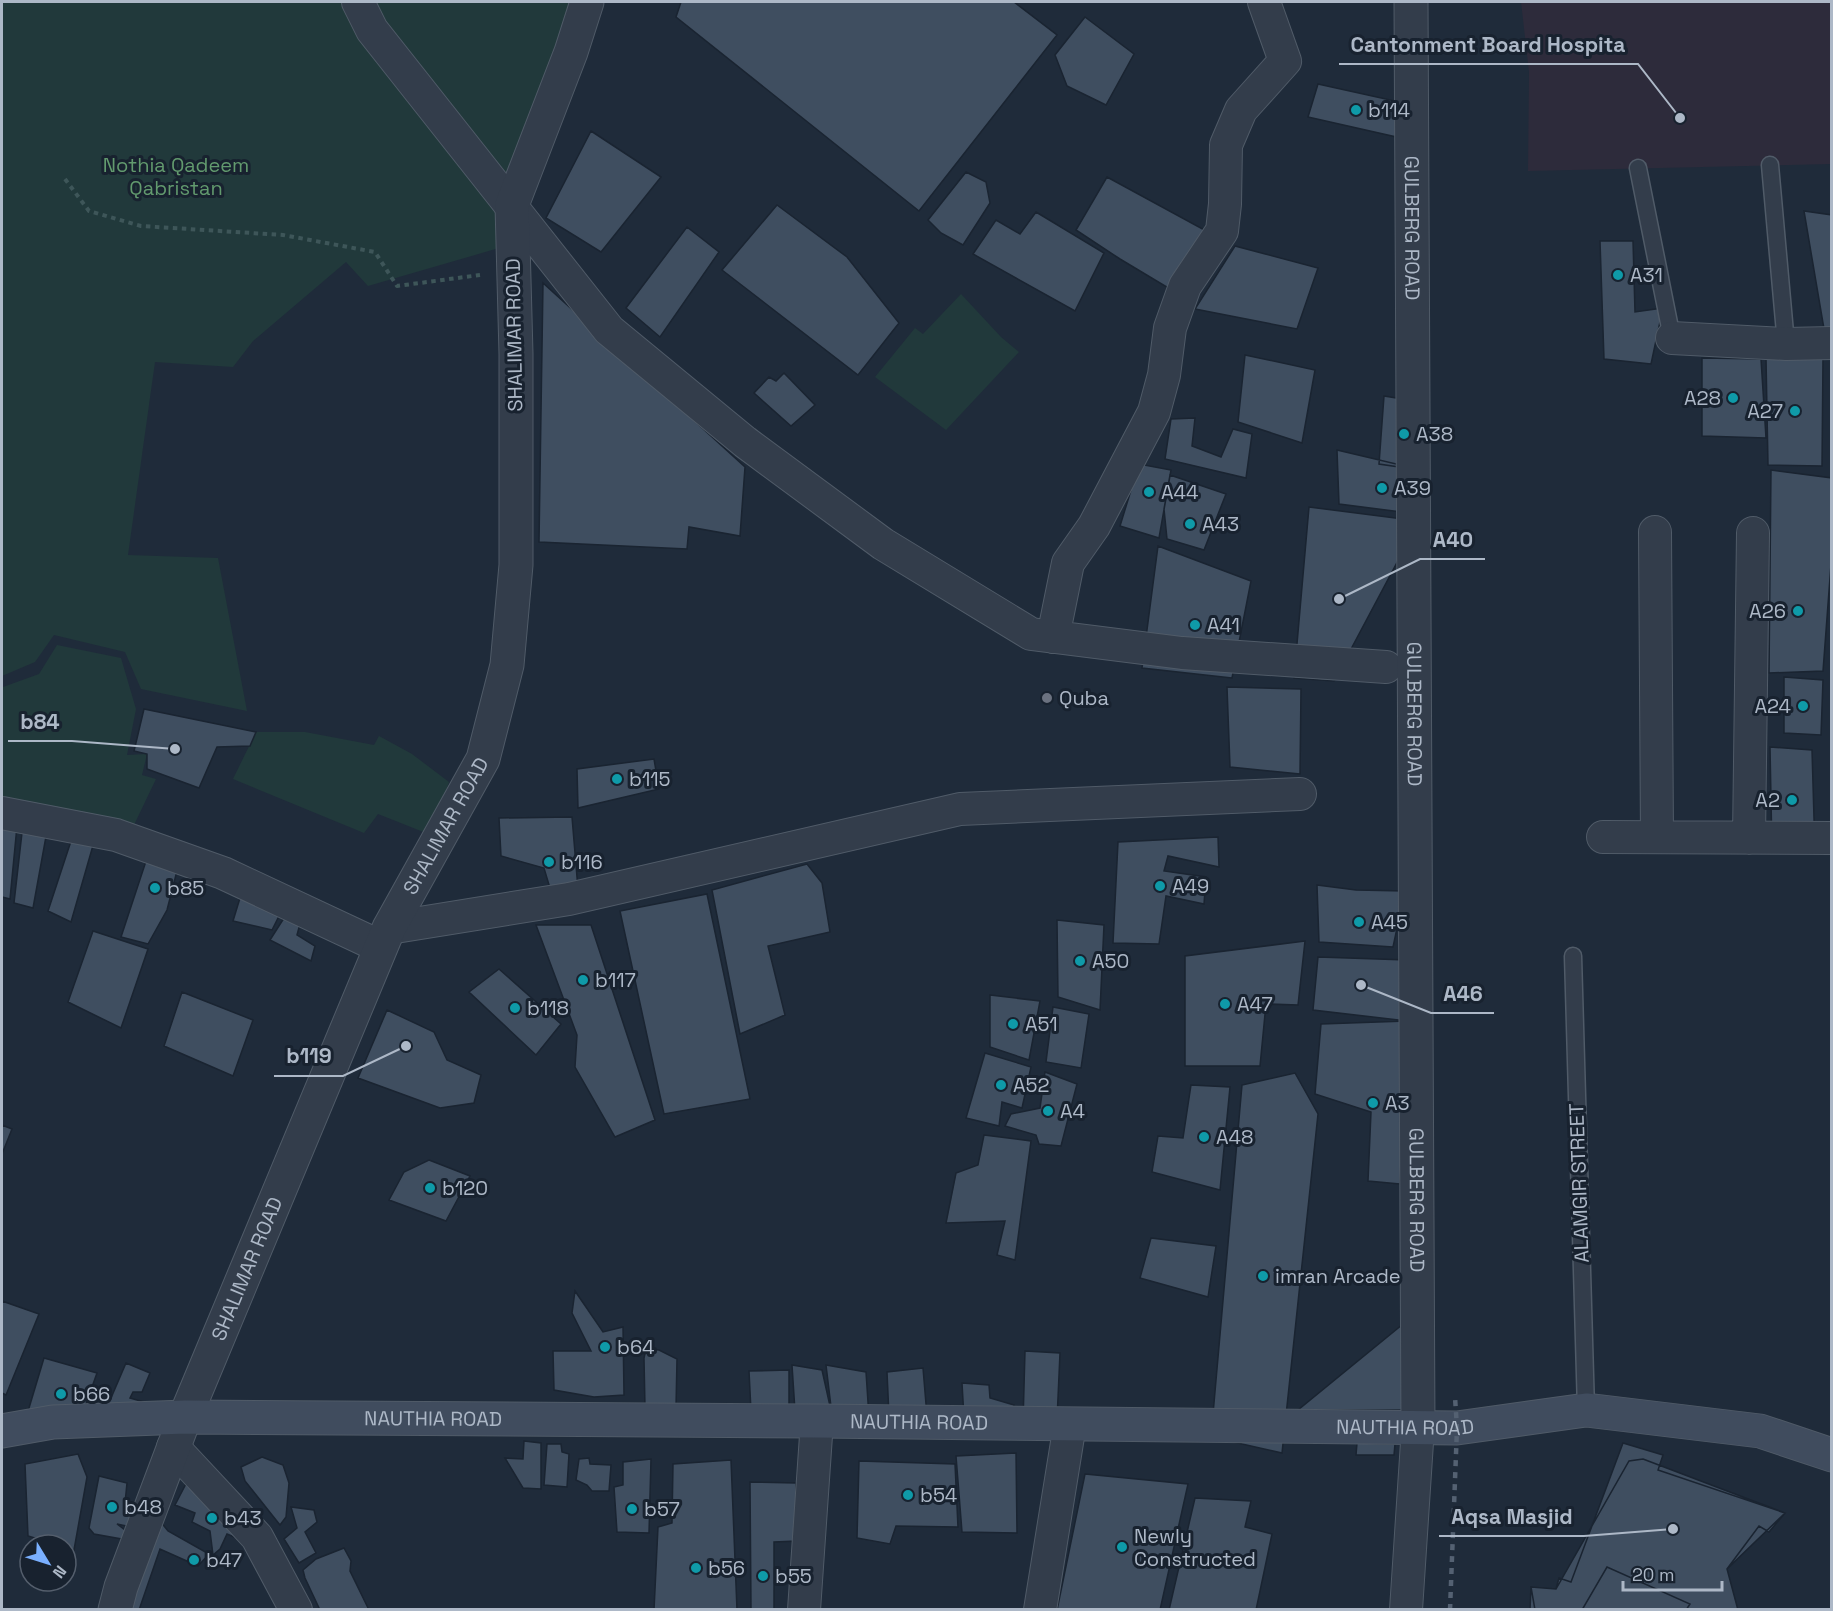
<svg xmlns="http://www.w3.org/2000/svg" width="1833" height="1611" viewBox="0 0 1833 1611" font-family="'Space Grotesk',sans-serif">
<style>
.medical{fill:#2d2b3b}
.green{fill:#21393b}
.building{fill:#3f4e60;stroke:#1a2431;stroke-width:1.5}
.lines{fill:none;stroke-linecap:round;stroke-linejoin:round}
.service-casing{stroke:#505b68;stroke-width:19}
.minor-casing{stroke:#505b68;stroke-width:34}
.tertiary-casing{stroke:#505b68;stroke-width:35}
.secondary-casing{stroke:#505b68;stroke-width:35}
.path{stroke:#3e5659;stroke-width:4;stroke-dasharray:4.5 4.5;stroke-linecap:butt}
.service{stroke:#333d4b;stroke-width:16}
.minor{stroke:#333d4b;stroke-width:32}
.tertiary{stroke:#333d4b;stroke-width:33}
.secondary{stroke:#404c5e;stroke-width:33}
.rail{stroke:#546172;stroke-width:4.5;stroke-dasharray:6 6;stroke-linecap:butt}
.culture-dot{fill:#0f9aa8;stroke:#18222f;stroke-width:2}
.worship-dot{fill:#6b7280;stroke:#18222f;stroke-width:2}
.labels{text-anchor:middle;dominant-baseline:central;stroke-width:6;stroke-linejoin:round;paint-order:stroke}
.poi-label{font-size:20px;fill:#adb8c7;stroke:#18222f;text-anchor:start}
.park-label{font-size:20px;fill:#629a6e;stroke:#18222f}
.street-label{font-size:20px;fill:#adb8c7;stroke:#18222f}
.leader{fill:none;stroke:#adb8c7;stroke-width:2}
.callout-dot{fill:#adb8c7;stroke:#18222f;stroke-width:2}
.callout-label{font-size:21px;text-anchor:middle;font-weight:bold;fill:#adb8c7;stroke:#18222f;stroke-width:6;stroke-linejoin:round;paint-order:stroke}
</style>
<rect width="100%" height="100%" fill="#1f2b3a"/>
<!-- medical -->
<path class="medical" d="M1521,2h310v162l-303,7 1,-99z"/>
<!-- green -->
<path class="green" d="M2,2h582l-71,242 -145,42 -22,-24 -93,79 -20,26 -78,-5 -27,193 90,3 29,153 -106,-22 -16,-37 -71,-17 -19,27 -33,14z
M961,294l40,43 18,15 -73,78 -71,-53 40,-49 8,6z
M57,645l64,13 15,51 -9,46 20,-1 -5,21 14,4 -22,46 -132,-23 1,-115 36,-13z
M256,732h49l69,13 5,-9 33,18 37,28 -18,53 -53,-21 -14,19 -131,-54z"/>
<!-- building -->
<path class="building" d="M681,2h333l43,33 -138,176 -243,-194z
M1085,17l49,37 -28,51 -39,-19 -12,-31z
M1318,84l86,19 -3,35 -93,-21z
M591,131l70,46 -60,75 -55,-34z
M966,172l20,10 4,21 -27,42 -22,-12 -13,-13z
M1107,177l103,56 -35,59 -55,-33 -44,-29z
M777,205l70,52 52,66 -41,52 -136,-105z
M1804,211l28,4v114h-8z
M1036,212l68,41 -29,58 -102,-57 23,-34 24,14z
M687,227l32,25 -59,85 -34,-29z
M1600,241h33l2,71 28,-4 -12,56 -47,-5z
M1235,246l83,22 -21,61 -102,-20z
M543,283l202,184 -5,69 -51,-9 -2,22 -148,-7z
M1245,355l70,15 -13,73 -64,-21z
M1702,358l59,1 5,79 -64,-2z
M1766,358h57l-1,108 -54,-1z
M784,373l31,32 -24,21 -37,-33 15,-16 7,4z
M1384,396l43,7 -1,68 -47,-7z
M1195,418l-3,28 29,11 12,-28 19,5 -6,44 -81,-19 6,-40z
M1337,450l89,21 -1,44 -86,-11z
M1139,464l32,6 -12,68 -39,-12z
M1771,470l61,8v73l-9,120 -54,2z
M1170,475l56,19 -22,56 -37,-11 -3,-30z
M1309,507l110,14 -85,160 -40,-3z
M1158,546l93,35 -19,97 -90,-10z
M1784,677l39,3 -2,55 -37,-2z
M1227,687l74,2 -1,85 -70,-7z
M144,709l112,23 -6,14 -33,1 -18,41 -52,-19v-15l-13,-3z
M1770,747l42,3 3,102 -43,-1z
M654,759l5,30 -81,19 -1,-39z
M572,817l6,72 -26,6 -8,-27 -43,-12 -2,-38z
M2,821l15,5 -7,73 -8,-2z
M23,824l24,7 -14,77 -19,-5z
M73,835l21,7 -23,80 -23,-11z
M1218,837l1,30 -51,-11 -4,15 42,6 -2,27 -38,-8 -7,48 -46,-1 5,-101z
M149,852l29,15 -11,43 -19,34 -27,-7z
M807,864l15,19 8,49 -62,14 17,69 -45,19 -28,-144z
M1317,885l39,5 49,1 -12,56 -74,-5z
M707,894l43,205 -86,15 -44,-203z
M240,898l40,16 -8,16 -39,-9z
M284,918l16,6 -3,11 18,11 -4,15 -41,-21z
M1057,920l47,5 -4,85 -42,-13z
M536,925h55l64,195 -40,17 -40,-70 2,-32z
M93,931l55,18 -27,79 -53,-26z
M1305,941l-7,64 -32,-1 -6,62h-75v-110z
M1318,957l89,3v61l-94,-11z
M499,969l62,55 -25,31 -67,-63z
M182,992l71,28 -20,56 -69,-30z
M990,995l50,6 -11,59 -39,-13z
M1053,1007l36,7 -8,54 -35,-6z
M387,1010l47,22 13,28 34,15 -7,28 -34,5 -82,-30z
M1407,1021l-7,163 -32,-3 3,-69 -56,-18 6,-70z
M985,1053l46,14 -9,41 -20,-6 -3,24 -33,-8z
M1045,1072l32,12 -16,62 -22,-2 -3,-9 -31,-9 6,-12 29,-6z
M1295,1073l23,41 -36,339 -71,-16 31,-352z
M1295,1073l23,41 -36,339 -71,-16 31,-352z
M1191,1085l39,2 -10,103 -68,-18 6,-36 25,2z
M2,1125l10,4 -10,25z
M984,1135l47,6 -16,119 -18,-5 8,-34 -59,2 10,-50 22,-8z
M429,1160l41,16 -24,45 -57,-21 15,-28z
M1151,1238l65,8 -8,51 -68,-19z
M575,1291l28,41 20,-5 1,68 -30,2 -40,-7 -1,-39h38l-19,-38z
M2,1301l37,13 -33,81 -4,-2z
M1408,1320l4,90h-114z
M646,1349l13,1 18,9 -1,48 -31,1 -1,-50z
M1025,1351l35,2 -3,67 -34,3z
M44,1358l53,15 -15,42 -56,3z
M126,1363l24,10 -8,19h-9l-3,6 14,4 -6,10h-33z
M792,1365l30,5 10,45 -37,-4z
M826,1365l40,7 3,45 -37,-2z
M923,1368l4,48h-38l-2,-44z
M789,1370v44l-38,-3 -2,-40z
M962,1383l27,2 1,13 24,7 -2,14 -48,-1z
M524,1441l17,2v46l-18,-1 -18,-30 18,1z
M1357,1443l38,1 -1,11h-38z
M1623,1443l40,12 -5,15 127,43 -16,19 -10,-6 -32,43 11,41h-52l4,-6 -83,-37 -25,43h-52l1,-23 25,2 3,-11 12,4z
M547,1444h14l1,8 7,2 -2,33 -23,-2z
M1016,1453l1,80 -55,-1 -6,-76z
M78,1454l9,23 -13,73 -8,-2v-3h-8l-30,-9 -3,-72z
M262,1457l21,8 6,18 -3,34 -6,8 -35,-44 -4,-14z
M589,1458l1,6 21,1 -2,26h-17l-5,-6 -11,-5 3,-21z
M651,1459l-2,74 -32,-1 -3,-45 9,-2v-23z
M1643,1459l142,54 -58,56 11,41h-203l-4,-23 25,2 73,-128z
M731,1460l6,150h-83l4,-83 14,-4 1,-59z
M859,1461l96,3 3,63 -62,-1 -6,18 -33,-6z
M1085,1474l103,10 -28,126h-103z
M99,1476l28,7 -2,20 13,8 -7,16 -14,-3 8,6 8,11 -39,-7 -5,-6z
M189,1478l55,63 -17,-7 -7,15 -7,6 -3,-24 -18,-9 3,-9 -20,-8z
M750,1482l46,1 1,58 -23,1v68h-23z
M1195,1498l56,3 -6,26 27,7 -16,76h-87z
M291,1507l23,3 3,12 -12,10 11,21 -17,10 -15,-24 13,-11z
M160,1521l8,10 41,23 -11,12 -38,-17 -21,61h-19z
M344,1548l7,13 -1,10 19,39h-49l-15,-32 -2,-8 13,-11z"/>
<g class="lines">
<defs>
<path id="service" d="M1770,165l16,179
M1638,168l34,170
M1573,956l13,454"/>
<path id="minor" d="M358,2l14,28 237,300 136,112 138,102 148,90 151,19 204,14
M1672,338l114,6 46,-1
M1655,532l2,305
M1053,637l15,-74 26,-37 60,-114 10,-37 6,-47 15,-42 37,-55 3,-27 1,-59 15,-35 44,-49 -21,-59
M2,813l114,22 107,38 158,74
M1603,837l229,1
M1749,838l4,-305
M389,928l180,-29 391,-90 340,-15
M173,1447l84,90 39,73
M804,1610l13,-189
M1040,1610l30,-186
M1406,1610l12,-183"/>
<g id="tertiary">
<path id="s1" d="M1411,2l7,1425"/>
<path id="s2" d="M115,1610l6,-23 64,-170 204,-489 94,-169 24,-94 9,-100v-211l-4,-149 59,-153 16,-50"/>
</g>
<g id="secondary">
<path id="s3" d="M2,1431l51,-9 132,-5 632,4 640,7 129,-18 174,21 72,24"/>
</g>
</defs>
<!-- service casing -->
<use href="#service" class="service-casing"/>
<!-- minor casing -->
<use href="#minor" class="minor-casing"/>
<!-- tertiary casing -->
<use href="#tertiary" class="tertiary-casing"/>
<!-- secondary casing -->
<use href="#secondary" class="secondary-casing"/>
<!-- path -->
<path class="path" d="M65,179l24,32 52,15 142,9 92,17 22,34 83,-11"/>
<!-- service -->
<use href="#service" class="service"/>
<!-- minor -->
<use href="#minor" class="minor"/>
<!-- tertiary -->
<use href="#tertiary" class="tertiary"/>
<!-- secondary -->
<use href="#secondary" class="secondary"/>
<!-- rail -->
<path class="rail" d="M1450,1610l7,-182 -2,-31"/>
</g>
<!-- markers -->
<g class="culture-dot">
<circle cx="1356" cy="110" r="6"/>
<circle cx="1618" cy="275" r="6"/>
<circle cx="1733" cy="398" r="6"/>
<circle cx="1795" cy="411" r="6"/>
<circle cx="1404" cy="434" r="6"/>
<circle cx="1382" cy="488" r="6"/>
<circle cx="1149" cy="492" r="6"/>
<circle cx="1190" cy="524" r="6"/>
<circle cx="1798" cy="611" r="6"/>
<circle cx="1195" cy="625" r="6"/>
<circle cx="1803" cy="706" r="6"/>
<circle cx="617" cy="779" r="6"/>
<circle cx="1792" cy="800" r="6"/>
<circle cx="549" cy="862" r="6"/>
<circle cx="1160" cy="886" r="6"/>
<circle cx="155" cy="888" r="6"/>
<circle cx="1359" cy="922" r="6"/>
<circle cx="1080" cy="961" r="6"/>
<circle cx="583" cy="980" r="6"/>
<circle cx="1225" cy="1004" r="6"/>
<circle cx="515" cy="1008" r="6"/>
<circle cx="1013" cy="1024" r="6"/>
<circle cx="1001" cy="1085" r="6"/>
<circle cx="1373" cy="1103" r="6"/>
<circle cx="1048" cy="1111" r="6"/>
<circle cx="1204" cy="1137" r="6"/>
<circle cx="430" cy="1188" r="6"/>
<circle cx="1263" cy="1276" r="6"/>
<circle cx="605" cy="1347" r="6"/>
<circle cx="61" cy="1394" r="6"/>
<circle cx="908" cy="1495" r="6"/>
<circle cx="112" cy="1507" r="6"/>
<circle cx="632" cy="1509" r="6"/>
<circle cx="212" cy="1518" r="6"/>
<circle cx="1122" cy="1547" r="6"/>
<circle cx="194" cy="1560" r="6"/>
<circle cx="696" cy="1568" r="6"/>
<circle cx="763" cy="1576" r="6"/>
</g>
<circle class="worship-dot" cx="1047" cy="698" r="6"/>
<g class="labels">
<!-- poi labels -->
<g class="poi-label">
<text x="1368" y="110">b114</text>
<text x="1630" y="275">A31</text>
<text x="1721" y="398" text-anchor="end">A28</text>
<text x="1783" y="411" text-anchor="end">A27</text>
<text x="1416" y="434">A38</text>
<text x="1394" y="488">A39</text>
<text x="1161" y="492">A44</text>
<text x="1202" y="524">A43</text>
<text x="1786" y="611" text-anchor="end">A26</text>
<text x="1207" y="625">A41</text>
<text x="1059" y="698">Quba</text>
<text x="1791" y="706" text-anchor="end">A24</text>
<text x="629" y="779">b115</text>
<text x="1780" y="800" text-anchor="end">A2</text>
<text x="561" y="862">b116</text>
<text x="1172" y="886">A49</text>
<text x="167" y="888">b85</text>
<text x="1371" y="922">A45</text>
<text x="1092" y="961">A50</text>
<text x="595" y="980">b117</text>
<text x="1237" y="1004">A47</text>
<text x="527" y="1008">b118</text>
<text x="1025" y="1024">A51</text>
<text x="1013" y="1085">A52</text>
<text x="1385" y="1103">A3</text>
<text x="1060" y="1111">A4</text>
<text x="1216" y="1137">A48</text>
<text x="442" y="1188">b120</text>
<text x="1275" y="1276">imran Arcade</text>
<text x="617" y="1347">b64</text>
<text x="73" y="1394">b66</text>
<text x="920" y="1495">b54</text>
<text x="124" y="1507">b48</text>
<text x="644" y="1509">b57</text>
<text x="224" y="1518">b43</text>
<text x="1134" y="1536">Newly<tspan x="1134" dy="23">Constructed</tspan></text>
<text x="206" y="1560">b47</text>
<text x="708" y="1568">b56</text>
<text x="775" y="1576">b55</text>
</g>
<!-- park labels -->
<g class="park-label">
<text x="176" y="165">Nothia Qadeem<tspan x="176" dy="23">Qabristan</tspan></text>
</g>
<!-- street labels -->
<g class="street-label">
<text stroke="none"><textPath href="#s1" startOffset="226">GULBERG ROAD</textPath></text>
<text transform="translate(514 335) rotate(-91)">SHALIMAR ROAD</text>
<text stroke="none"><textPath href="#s1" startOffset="712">GULBERG ROAD</textPath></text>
<text stroke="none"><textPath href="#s2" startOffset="852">SHALIMAR ROAD</textPath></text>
<text transform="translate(1579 1183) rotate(-92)">ALAMGIR STREET</text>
<text stroke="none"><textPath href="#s1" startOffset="1198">GULBERG ROAD</textPath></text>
<text stroke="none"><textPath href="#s2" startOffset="366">SHALIMAR ROAD</textPath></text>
<text stroke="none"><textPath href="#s3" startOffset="432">NAUTHIA ROAD</textPath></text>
<text stroke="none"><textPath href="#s3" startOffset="918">NAUTHIA ROAD</textPath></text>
<text stroke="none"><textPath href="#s3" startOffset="1404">NAUTHIA ROAD</textPath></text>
</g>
</g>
<!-- callouts -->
<path class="leader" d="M1680 118L1638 64H1339M1339 599L1420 559H1485M175 749L72 741H8M1361 985L1431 1013H1494M406 1046L343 1076H274M1673 1529L1584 1536H1439"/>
<g class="callout-dot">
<circle cx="1680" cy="118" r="6"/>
<circle cx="1339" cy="599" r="6"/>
<circle cx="175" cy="749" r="6"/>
<circle cx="1361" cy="985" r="6"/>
<circle cx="406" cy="1046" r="6"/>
<circle cx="1673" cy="1529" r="6"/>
</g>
<g class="callout-label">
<text x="1488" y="52">Cantonment Board Hospita</text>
<text x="1453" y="547">A40</text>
<text x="40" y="729">b84</text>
<text x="1463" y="1001">A46</text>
<text x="309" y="1063">b119</text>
<text x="1512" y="1524">Aqsa Masjid</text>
</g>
<!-- border -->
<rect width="1833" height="1611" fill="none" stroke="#adb8c7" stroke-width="6"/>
<!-- north arrow -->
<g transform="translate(48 1563) rotate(128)"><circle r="28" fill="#18222f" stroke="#545e6c" stroke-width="1.5"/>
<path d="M0-4.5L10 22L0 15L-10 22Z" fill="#7ab0ff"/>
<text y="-9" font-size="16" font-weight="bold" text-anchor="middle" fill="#adb8c7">N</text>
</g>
<!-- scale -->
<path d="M1623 1581v9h99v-9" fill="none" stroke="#adb8c7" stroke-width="3"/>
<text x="1632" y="1581" font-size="18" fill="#adb8c7" stroke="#18222f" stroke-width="4.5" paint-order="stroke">20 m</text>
</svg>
